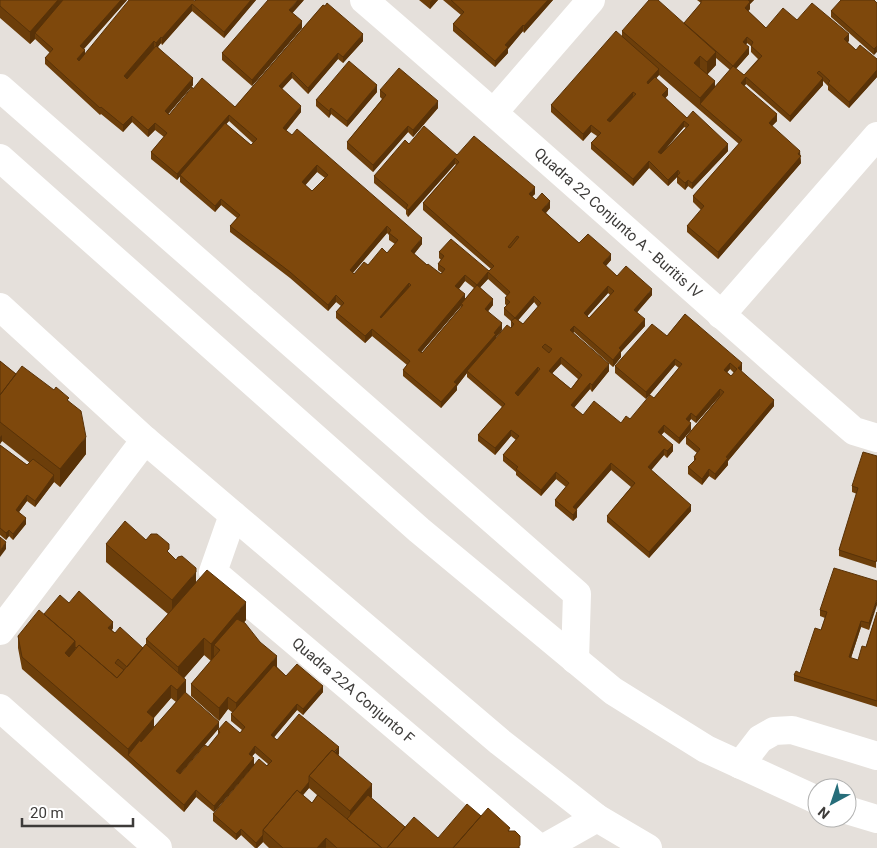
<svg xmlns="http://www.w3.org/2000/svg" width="877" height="848" viewBox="0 0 877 848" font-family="Roboto,sans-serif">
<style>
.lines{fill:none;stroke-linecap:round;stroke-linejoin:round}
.minor{stroke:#fff;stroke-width:28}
.wall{fill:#6c3e0a;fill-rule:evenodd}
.shaded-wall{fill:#583208}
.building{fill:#7e480c;stroke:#583208;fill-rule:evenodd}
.labels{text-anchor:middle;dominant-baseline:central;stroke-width:5;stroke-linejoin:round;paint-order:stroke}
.street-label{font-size:15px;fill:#3d3b39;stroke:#fff}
</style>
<rect width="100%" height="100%" fill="#e5e0db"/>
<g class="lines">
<!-- minor -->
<g class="minor">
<path id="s1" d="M364,0c165,142 326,288 490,431l23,7"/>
<path d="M0,88l577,506 -2,66"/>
<path d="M494,112l97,-112"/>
<path d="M0,158l419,372 194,161 93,58 111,51"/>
<path d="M0,307l145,133 355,302 97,76 51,30"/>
<path d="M721,315l156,-179"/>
<path id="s2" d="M233,515l-20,57 326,276"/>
<path d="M0,631l145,-191"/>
<path d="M0,708l158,140"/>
<path d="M740,765l20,-26 14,-8 18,-1 85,26"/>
<path d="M847,810l30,9"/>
<path d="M544,848l53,-30"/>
</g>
</g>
<!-- wall -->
<path class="wall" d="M0,0h127l-43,49 1,5 110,-53 61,-1 -32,38 -32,-27 -30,34 -1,-2 -3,4 35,38 -25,29 1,1 24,-26 42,18 88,-102 40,36 -20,22 -5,-4 -30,35 -16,-16 -10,11 19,23 -15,19 136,113 -8,10 13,11 14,9 1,-1 -4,-3v-6l3,-4 -2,-2v-6l50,19 2,-2 -68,-59v-7l33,-38 -1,-1 -47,53 -2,-3v-4l-32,-27v-7l35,-32 48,11 78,39 -3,2 4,4 14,8 -4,5 33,30 32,17 -5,6 11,10 35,19 -15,17 8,14 -24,26v5l-8,10 -39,-35 -1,1 36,38 -17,21 -2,-3 -16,19 9,7 38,8 9,-4 24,-21 25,-30 -4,-3 -29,34 -31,-26v-7l52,-30 18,-22 57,56 -1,1 33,35 -46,55v4l-13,15 -6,-4 -7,9 -14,-11v-7l6,-6v-4l3,-4 -11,-9v-7l35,-42 -25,28 -5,-4 -2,3 2,8 -12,14 -15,-12 -3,3 12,16 -6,7 -3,-3 -13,15 40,41 -42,47 -42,-36v-6l24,-29 -20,-17 -35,40 1,7 -4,4 -18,-15v-6l11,-13 -10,-8 -15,17 -25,-21v-3l-13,-11v-6l13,-15 -5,-4 -16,19 -17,-14v-6l24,-28 -35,-30v-4l-10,13v4l-16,18 -38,-32v-6l4,-5 -35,-29 -7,7 -29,-25v-6l5,-6 -5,-4 -8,9 -38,-33 -60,-46v-6l7,-8 -16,-13 -6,7 -35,-30v-6l-3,4 -26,-21v-7l13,-15 -9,-7 -7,7 -16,-15 -9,10 -22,-18 -1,1 -55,-51v-6l5,-5 -15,-14 -5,5 -30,-26zM229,121l24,22 -2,2 -25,-21zM317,172l8,6 -13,13 -7,-6zM387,233l2,2v5l6,4 -8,9 -33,21 -1,-1zM488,279l19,17 -2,2v6l2,2 -3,2v7l7,6v7l-15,11v-2l6,-7 -14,-19 5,-6 -13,-18zM465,281l9,7 -9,11 -6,-10zM608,293l2,2 -21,23 -2,-2zM534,302l4,5 -15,17 -5,-4zM461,306v1l-39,46 -1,-1zM561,364l17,15 -7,10 -19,-16zM730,369l4,4 -3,3 -4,-4z
M304,0l-12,13 10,15 -50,58 -30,-26v-7z
M419,0h19l-8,9z
M443,0h110l-29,33 -1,-2 -15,18v4l-13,14 -42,-36v-7l8,-9z
M697,0h57l-4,4v5l-2,2 18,17 31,-8 52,21 -2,1 9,8 21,9v18l-28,31 -21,-18v-4l-5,-5v4l-33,37 -44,-38 -2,2 33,35 -5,5 28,30 1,7 -83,96 -31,-27v-6l14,-16 -8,-8v-6l46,-52 -80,-69 -3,3 12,17 -3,3 22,20 41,33 -36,38 -4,-3 -3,4 -8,-7v-6l-9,9 -19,-18 -16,18 -42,-37v-6l6,-7 -6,-4 -8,9 -32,-29v-7l71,-69v-5l62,-8 17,-20zM747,43l4,3v6l7,7 -14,16 -8,-6 13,-15 -3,-9zM716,58l14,12 -15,17 -8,-13 9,-9zM684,127l2,1 -24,25z
M877,3l-3,52 -43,-38v-6z
M380,90l58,18 -25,29 -5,-5 -35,40 -26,-23v-7l35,-43 -2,-2z
M377,92l-30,35 -16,-13 -2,4 -13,-12v-6z
M0,361l16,13 53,27 17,53 -26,33 -6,-5 -19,25 -8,-6 -8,11 7,12 -13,16 -4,-4 -3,4 -6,-5v-90l27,20 3,-2 -28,-22 -2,3z
M877,456l-1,112 -37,-12v-6l18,-56 -5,-2v-6z
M146,540l23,13 27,29 50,38 -2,2 33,45 9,9 37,16 -20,23 -6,-5 -23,27 3,3 62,14 -1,1 34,42 -1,1 34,29 33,11 43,-22 29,15 10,17h-251l-6,-6 -6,6h-2l-14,-13 -5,5 -23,-19v-7l55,-50 -13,-11 -3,3 2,9 -40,47 -18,-15 -12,15 -56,-51 -106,-92 -4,-21v-12l51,-33 44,25 -1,2 3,3 28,15 3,-4v-5l22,-25 -62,-52v-18zM204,655l7,6 -20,23v12l28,25 9,-12 5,4 -2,1v7l11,9 -2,3 -22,-3v5l-10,12 -28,27 39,-46 -34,-36 -1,-14zM171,698l5,4 -22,26v-10zM309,788l8,7 -5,8 -9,-8z
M877,581l-8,49 -8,-3 -10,31 7,2 8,-13 11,-35v95l-83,-26v-6l6,-2 21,-43 4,-12 -5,-2v-6z"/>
<!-- shaded-wall -->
<path class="shaded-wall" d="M58,0h11l-34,33v6l-5,5v-12z
M121,0h6l-47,53v-7z
M251,0h5l-32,38v-6z
M298,0h6l-15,17v-7z
M432,0h6l-8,9v-7z
M548,0h5l-29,33v-7z
M748,0h6l-4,4v5l-5,6v-7z
M192,4v7l-30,34v-7z
M302,21v7l-50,58v-6z
M523,25v6l-15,18v4l-13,14v-6l10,-16z
M363,34v7l-20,22v-6z
M849,34v7l-5,5v-7z
M161,37v6l-5,6v-6z
M747,37v6l-4,5v-6z
M154,41v7l-30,34v-6z
M877,46v6l-3,3v-6z
M749,47v7l-16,18v-6z
M85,50v6l-8,10v-7z
M716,52v13l-9,10v-13z
M338,53v6l-30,35v-6z
M700,56v13l-6,-6z
M659,69v6l-12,14v-7z
M877,70v7l-28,31v-6z
M292,72v6l-13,14v-6z
M746,77v7l-5,6v-7z
M193,78v7l-28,33v-7z
M823,78v7l-33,37v-6z
M715,81v12l-15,11v6v-12z
M377,85v7l-30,35v-6z
M668,89v6l-6,7v-7z
M633,92v6l-26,29v-7z
M438,101v7l-25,29v-7z
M301,106v6l-18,22v-6z
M331,108v6l-2,4v-7z
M777,114v7l-8,8v-6z
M229,115v6l-52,59v-6z
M132,116v6l-9,10v-7z
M684,121v6l-26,31v-6z
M155,123v7l-7,7v-7z
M591,125v7l-8,9v-7z
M408,126v6l-35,40v-7z
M728,144v7l-36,38v-6z
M800,151l1,12 -83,96v-7z
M455,158v6l-47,53v-7z
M649,161v7l-16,18v-7z
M317,165v7l-15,17v-7z
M678,170v6l-10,10v-6z
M688,180v6l-3,4v-7z
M535,187v7l-6,6v-6z
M221,199v6l-6,7v-6z
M550,201v7l-8,9v-7z
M387,226v7l-37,43v-6z
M422,238v6l-11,14v-7z
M611,254v6l-8,9v-6z
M488,272v7l-11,12v-6z
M465,275v6l-10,12v-7z
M409,283v6l-29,34v-6z
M608,286v7l-24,27v-7z
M652,289v6l-18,21v-6z
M465,294v7l-4,3v2l-43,50v-6z
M336,295v7l-8,9v-6z
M534,296v6l-19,22v-6z
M493,299v6l-8,10v-6z
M645,319v7l-24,26v5l-8,10v-7l6,-12z
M502,323v7l-6,7v3l-29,31v2l-10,13v4l-16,18v-6l13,-20z
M574,326v6l-4,4v-6z
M372,329v7l-7,7v-7z
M561,357v7l-12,13v-6z
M675,359v6l-29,34v-7z
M730,363v6l-6,7v-6z
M742,363v7l-4,4v-6z
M609,364v7l-17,21v-7z
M538,367v6l-23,27v-7z
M590,383v6l-19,22v-6z
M720,389v6l-24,28v-6z
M774,400v6l-46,55v4l-13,15v-6l11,-17z
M691,413v6l-5,6v-6z
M691,423v7l-12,14v-6z
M664,425v7l-6,7v-7z
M511,430v6l-16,19v-7z
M2,435v6l-2,3v-7z
M86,437v17l-26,33v-18z
M673,445v6l-6,7v-7z
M664,449v6l-16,19v-7z
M611,463v7l-38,43v-6z
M709,469v7l-7,9v-6z
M556,472v7l-15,17v-6z
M54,475v7l-19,25v-6z
M27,495v6l-11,15v-6z
M691,505v6l-42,47v-6z
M577,510v7l-4,4v-6z
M26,518v6l-13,16v-6z
M9,530v6l-3,4v-7z
M6,542v7l-6,8v-6z
M196,572v18l-24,28v-18z
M877,599v6l-8,25v-7z
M246,602v18l-26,31 -6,-6v13l-3,3v-17z
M861,621v6l-12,37v-7z
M113,622v6l-5,6v-6z
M204,638v17l-26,30v-18z
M75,641v13l-10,12v-13z
M277,656v12l-41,48v-13z
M186,680v12l-9,11v-13z
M171,685v13l-24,27v-13z
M323,686v6l-20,23v-6z
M228,697v12l-9,12v-13z
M297,704v6l-26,31v-6z
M154,718v12l-26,25v6v-12z
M219,722v6l-43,50v-7z
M255,746v7l-6,7v-6z
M339,747v7l-24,27 -3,-3z
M254,758v7l-40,47v-6z
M309,782v6l-40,47 -4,-3z
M372,784v13l-22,26v-12z
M196,790v7l-12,15v-7z
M241,829v6l-5,5v-6z
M263,835v7l-6,6h-1v-5z
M326,838v10h-9z"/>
<!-- building -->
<path class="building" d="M0,0h58l-28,32 -30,-26z
M63,0h58l-41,46 5,4 -8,9 2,2 50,-61h64l2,1 1,-1h55l-27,32 -32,-28 -30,34 -1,-1 -5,6 -2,-2 -30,35 3,3 29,-33 37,32 -28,33 4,4 23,-28 1,2 9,-11 33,29 88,-102 2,1 2,-3 36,31 -20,23 -5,-4 -30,35 -16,-16 -13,14 22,20 -18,22 9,7 5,-6 125,109 -11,13 16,14 1,-1 13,10 4,-5 -7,-5 6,-8 -5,-4 12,-13 38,32 5,-5 -71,-63 36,-41 -4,-4 -47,52 -2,-2 2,-3 -34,-29 31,-36 4,4 15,-18 33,29 17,-19 61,51 -6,7 7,6 6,-7 8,8 -8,9 37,33 9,-9 23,20 -8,9 14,13 9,-10 26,23 -18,21 11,9 -26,29 2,2 -8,10 -39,-34 -4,4 39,34 -17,21 -2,-2 -19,22 12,10 11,-14 27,22 5,-7 4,3 20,-24 4,3 28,-34 -7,-5 -29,33 -31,-26 37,-42 15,12 18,-22 57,49 -4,5 36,32 -48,57 2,1 -13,16 -6,-5 -7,10 -14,-12 8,-8 -2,-2 6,-8 -14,-12 38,-45 -4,-3 -24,28 -5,-4 -5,6 5,4 -12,15 -15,-13 -6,7 15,13 -6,6 -3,-2 -16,18 43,38 -42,47 -42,-36 28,-33 -24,-20 -38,44 4,3 -4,5 -18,-15 14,-17 -13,-11 -15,18 -25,-21 2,-2 -15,-12 16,-19 -8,-6 -16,18 -17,-13 27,-31 -38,-33 40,-46 4,3 3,-4 -3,-3 4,-3 -11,-10 6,-6 -5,-4 5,-6 -22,-20 -11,13 16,14 -8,10 17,14 -8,10 2,1 -42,48 3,2 -16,18 -38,-32 7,-9 -38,-32 -7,7 -29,-24 8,-9 -8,-8 -8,10 -38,-33 -60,-46 10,-11 -19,-16 -6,7 -35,-31 45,-52 26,22 6,-6 -28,-24 -52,59 -26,-22 16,-19 -12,-10 -7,7 -16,-14 -9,9 -22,-18 -1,1 -55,-50 8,-9 -18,-16zM317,165l11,10 -16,16 -10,-9zM387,226l4,4 -2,3 9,7 -11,13 -5,-5 -14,17 -4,-3 -10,12 -4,-4zM517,236l2,1 -9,11 -2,-1zM465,275l12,10 -16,19 2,1 -41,48 -4,-3 47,-56 -10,-8zM409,283l2,2 -30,33 -1,-1zM608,286l6,5 -25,27 -5,-5zM534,296l7,7 -18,21 -8,-6zM545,344l7,5 -3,4 -7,-6zM561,357l21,18 -11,14 -22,-18zM730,363l7,6 -6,7 -7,-6zM538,367l2,2 -22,27 -3,-3z
M268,0h30l-9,10 13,11 -50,59 -30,-27z
M451,0h97l-24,26 -1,-1 -18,20 3,2 -13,14 -42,-37 11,-12z
M649,0h9l58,52 -9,10 -7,-6 -6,7 21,18 -15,17 -78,-67z
M701,0h47l2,2 -5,6 21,20 17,-20 14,12 15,-17 37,31 -5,5 12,11 4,-5 17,14v11l-28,32 -21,-19 2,-2 -11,-10 -2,2 6,5 -33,38 -44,-39 -5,6 36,31 -8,9 31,28 -2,3 3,2 -83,96 -31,-26 17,-20 -11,-10 49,-56 -42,-36 33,-38 11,9 18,-19 -11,-10 2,-4 -6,-5 -4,5 6,5 -16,19 -49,-43 17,-20z
M841,0h33l3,3v43l-3,3 -43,-38z
M616,31l43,38 -12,13 1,2 7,-7 13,12 -6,6 25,23 6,-7 35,33 -36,39 -4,-3 -3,3 -8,-7 3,-3 -2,-3 -10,10 -19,-19 -16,18 -42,-36 10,-10 -10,-8 -8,9 -32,-29zM633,92l3,2 -26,28 -3,-2zM684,121l5,4 -28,29 -3,-2z
M349,61l28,24 -30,36 -16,-13 -2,3 -13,-11z
M399,68l39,33 -25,29 -5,-4 -35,39 -26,-23 39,-47 -6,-5z
M0,361l16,13 -16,21z
M22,366l32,24 2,-3 13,11 -2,2 14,11 5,26 -26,32 -60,-47v-27z
M0,445l27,20 6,-6 21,16 -19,26 -8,-6 -11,15 10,8 -13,16 -4,-4 -3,3 -6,-5z
M863,452l14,4v103l-1,3 -37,-12 19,-62 -6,-2z
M125,521l21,19 5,-6h6l12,10v5l-2,2 9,9 2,-3 4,-1 14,12v4l-24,28 -66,-56z
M0,537l6,5 -6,9z
M834,568l43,13v18l-8,24 -8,-2 -12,36 9,3 4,-14 4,1 11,-35v89l-83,-26 2,-4 4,2 15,-45 6,2 6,-18 -7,-2z
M207,570l39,32 -35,42 -7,-6 -26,29 -32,-28z
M79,591l34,31 -5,6 7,5 5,-6 23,21 -16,19 -9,-8 -3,4 9,7 -7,8 -38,-33 -3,3 -1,-1v-6l-31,-27 16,-19 9,8z
M39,610l36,31 -10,12 4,4 10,-12 38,33 29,-34 40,36 -9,10 -6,-5 -24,27 7,6 -26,31 -106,-92 -4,-21z
M237,619l8,4 15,19 17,14 -41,47 -8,-6 -9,11 -28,-24 29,-34 -6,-5z
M297,664l26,22 -20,23 -6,-5 -26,31 6,5 22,-26 40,33 -5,5 -2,-2 -23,26v6l-9,11 -3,-3 -34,40v5l-7,8 -15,-14 -5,5 -23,-20 46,-55 8,7 5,-5 -17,-15 -6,8 5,4 -40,48 -18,-16 -12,15 -56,-50 12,-15 1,2 44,-50 34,30 -43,49 4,3 25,-29 3,2 12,-15 -2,-2 8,-9 14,12 5,-6 -14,-13 43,-49 12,11z
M332,750l40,34 -22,27 -41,-35z
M297,790l15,13 6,-8 64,53h-45l-11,-10 -9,10h-34l-20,-18z
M368,795l37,32 -18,21h-5l-35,-29z
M467,804l14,12 -28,32h-66l27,-31 24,21z
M488,808l22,20 -2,3h7l5,5v9l-2,3h-65z"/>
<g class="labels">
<!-- street labels -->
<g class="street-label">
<text stroke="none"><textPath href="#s1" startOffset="338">Quadra 22 Conjunto A - Buritis IV</textPath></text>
<text stroke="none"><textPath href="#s2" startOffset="244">Quadra 22A Conjunto F</textPath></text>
</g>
</g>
<!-- north arrow -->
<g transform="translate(832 803) rotate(220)"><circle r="24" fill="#ffffff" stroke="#b1b1b0"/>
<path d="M0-4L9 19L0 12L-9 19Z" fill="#266d7a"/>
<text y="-8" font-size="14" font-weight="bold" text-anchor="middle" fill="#3d3b39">N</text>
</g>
<!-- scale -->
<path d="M22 818v8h111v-8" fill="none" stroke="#3d3b39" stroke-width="2.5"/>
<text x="30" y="818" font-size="15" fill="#3d3b39" stroke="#ffffff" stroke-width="4" paint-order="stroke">20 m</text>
</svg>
